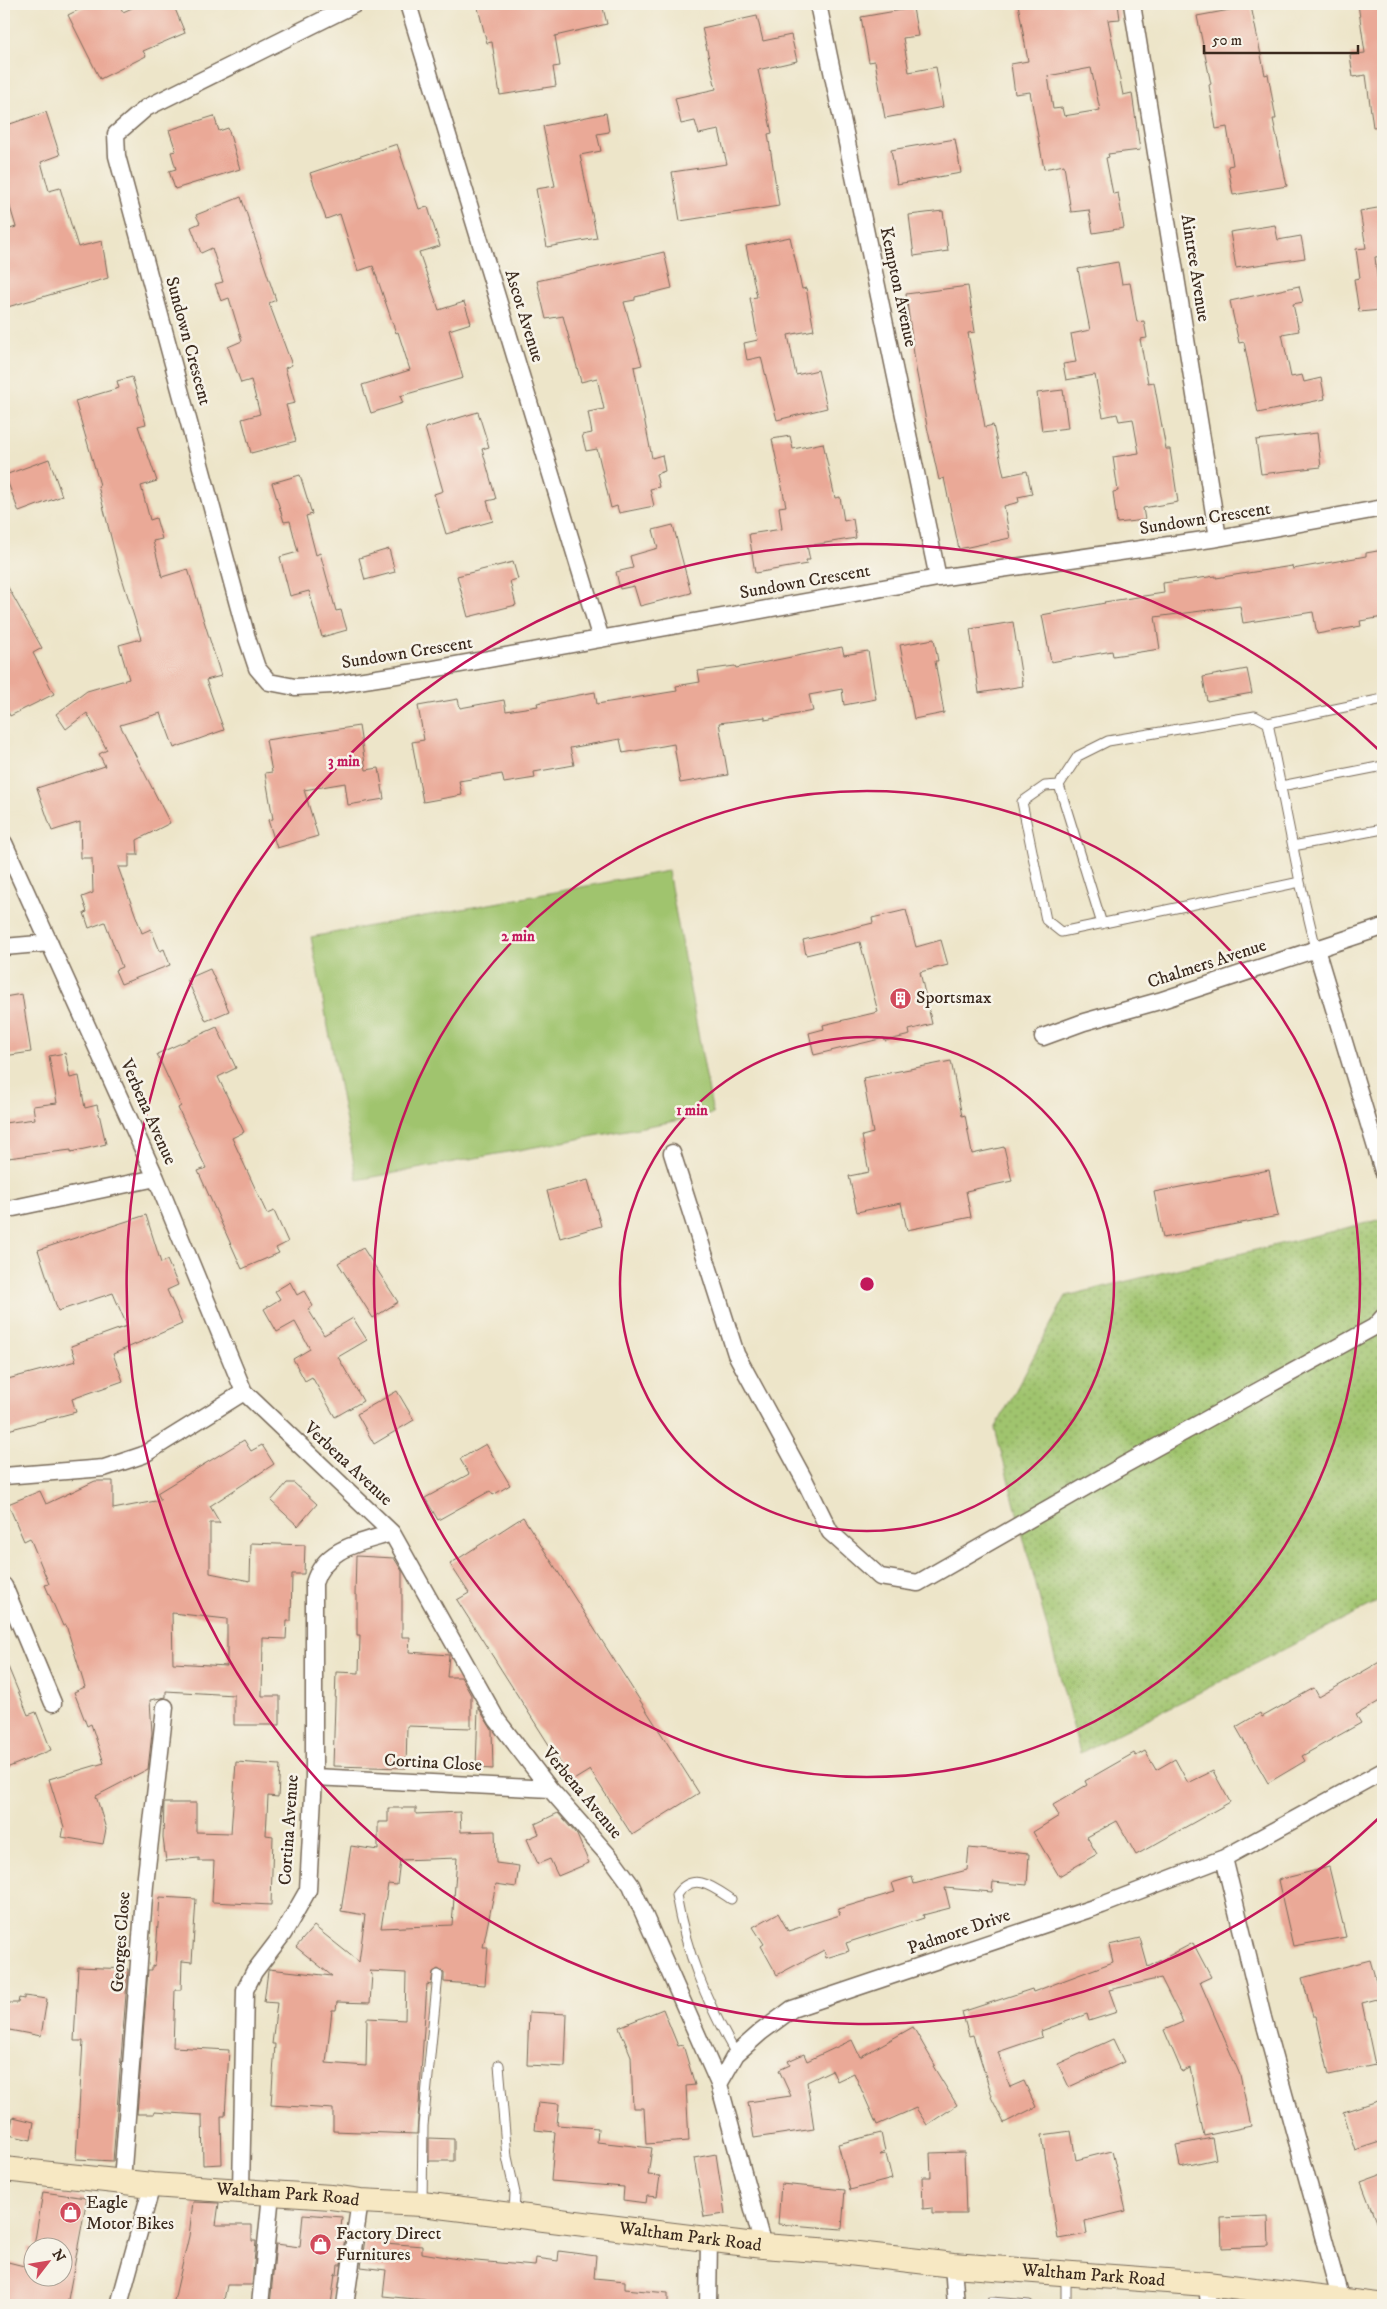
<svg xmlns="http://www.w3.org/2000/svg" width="1387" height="2309" viewBox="0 0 1387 2309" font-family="'IM FELL DW Pica',serif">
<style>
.park{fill:url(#park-dots);stroke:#6e7746}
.pitch{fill:#a0c46e;stroke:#6e7746}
.building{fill:#eaa997;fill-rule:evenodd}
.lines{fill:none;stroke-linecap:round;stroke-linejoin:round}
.lane-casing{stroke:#796b5a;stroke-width:11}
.street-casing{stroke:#796b5a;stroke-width:19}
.secondary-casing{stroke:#796b5a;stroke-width:26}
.lane{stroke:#fff;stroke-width:9}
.street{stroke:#fff;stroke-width:16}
.secondary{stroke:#f7e8c3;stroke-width:24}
.ring{fill:none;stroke:#c2185b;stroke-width:2.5}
.labels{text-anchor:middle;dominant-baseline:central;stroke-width:5;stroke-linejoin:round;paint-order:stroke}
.street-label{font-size:18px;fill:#3b2a1e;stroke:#f7f3e8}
.poi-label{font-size:18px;fill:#3b2a1e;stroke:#f7f3e8;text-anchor:start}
.centre{fill:#c2185b;stroke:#f7f3e8;stroke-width:2.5}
.ring-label{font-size:15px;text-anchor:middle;font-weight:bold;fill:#c2185b;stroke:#f7f3e8;stroke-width:5;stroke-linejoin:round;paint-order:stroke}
</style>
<defs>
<pattern id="park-dots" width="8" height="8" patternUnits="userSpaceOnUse" patternTransform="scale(1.25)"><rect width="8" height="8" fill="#a0c46e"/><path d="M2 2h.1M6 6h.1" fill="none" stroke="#849f5a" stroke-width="1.8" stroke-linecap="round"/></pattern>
</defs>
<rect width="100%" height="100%" fill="#f7f3e8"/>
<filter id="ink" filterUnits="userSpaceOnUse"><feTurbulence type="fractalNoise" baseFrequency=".02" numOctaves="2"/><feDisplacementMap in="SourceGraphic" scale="10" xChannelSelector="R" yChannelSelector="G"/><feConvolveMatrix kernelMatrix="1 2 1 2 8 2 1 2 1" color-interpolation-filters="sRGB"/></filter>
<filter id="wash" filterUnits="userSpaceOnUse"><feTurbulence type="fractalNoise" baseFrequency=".0096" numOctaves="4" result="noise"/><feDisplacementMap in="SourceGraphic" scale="20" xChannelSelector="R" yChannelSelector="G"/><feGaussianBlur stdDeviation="1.12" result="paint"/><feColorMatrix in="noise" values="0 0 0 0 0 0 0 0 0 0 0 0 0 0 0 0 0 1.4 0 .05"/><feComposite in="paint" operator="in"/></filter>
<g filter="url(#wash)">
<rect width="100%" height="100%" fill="#ede5c9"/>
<!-- park -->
<path class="park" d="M1383,1219v380l-303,154 -85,-324 71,-133z"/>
<!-- pitch -->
<path class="pitch" d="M668,871l45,243 -356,66 -46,-243z"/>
<g id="blocks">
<!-- building -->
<path class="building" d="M90,4h29l4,8 18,-8h32l12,29 -42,18 3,5 -46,23 -32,-64z
M477,4h125l5,20 -52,12 5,30 -7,1 3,19 -56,9 -8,-53 -5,1z
M1018,4h100l2,15 -12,1 15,75 9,-2 8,57 -32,4 1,3 -3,1 7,36 5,-1 6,35 -31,5 -4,-23 -18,2 -7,-47 -20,4 -14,-77 -15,2 -4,-30 17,-3zM1091,68l9,42 -36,6 -2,-8 -9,1 -5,-33z
M1358,4h25v122l-10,1 -7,-52 -13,2 -3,-22 15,-2z
M1251,6l14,69 3,-1 8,45h-3l14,67 -54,9 -5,-29 5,-1 -6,-38 -11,2 -7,-44 2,-1 -14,-68z
M913,8l5,28 -15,2 6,34 27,-5 7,40 -58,11 -10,-57 -6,1 -8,-45z
M757,16l6,25 28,-6 6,26 -39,9 14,63 -4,1 11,72 -99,15 -8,-49 55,-8 -8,-34 -20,4 -4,-13 -14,3 -6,-26 41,-9 -14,-61z
M46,112l14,43 -19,7 8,29 11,-3 18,59 24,-6 6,37 -104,30v-77l12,-4 -12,-40v-61z
M606,113l3,19 -12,2 4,17 -21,4 17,83 -50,9 -11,-58 19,-3 -12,-60z
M214,116l5,15 9,-3 12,41 -65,20 -6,-18 7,-2 -5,-17 5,-1 -7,-21z
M955,139l6,34 -64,11 -6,-34z
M397,144l22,65 9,-2 12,39 -21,6 20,58 25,-8 7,21 -22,7 14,48 -63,18 3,7 -32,10 -9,-28 48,-15 -12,-38 -2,1 -23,-67 -15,5 -18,-57 -14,5 -16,-46z
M241,197l35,103 -7,3 23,62 -7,3 10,35 -9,2 10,36 -45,12 -9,-34 18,-5 -9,-34 -10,3 -13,-36 14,-6 -13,-43 -8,3 -6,-17 8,-2 -11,-34 -11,5 -10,-26 9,-4 -4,-8z
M1383,207v49l-8,1 6,53 -22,2 -5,-33 6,-1 -4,-29 10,-1 -6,-37z
M943,211l5,40 -34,5 -5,-41z
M1275,225l3,15 23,-4 4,22 -69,10 -6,-36z
M790,237l12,52 4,-1 8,42 -26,5 8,40 22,-5 9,38 -50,12 -16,-63 -14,3 -3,-17 14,-3 -8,-42 7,-1 -11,-51z
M664,252l8,36 -37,9v3l-11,2 18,63 -8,2 18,91 10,-3 3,16 -9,3 3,13 -9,2 4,17 -35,7 -2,-7 -6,2 -14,-59 -11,2 -4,-16 10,-2 -4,-21 16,-3 -7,-31 -16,4 -18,-66 -17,3 -9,-38z
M1118,262l4,22 8,-1 7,39 7,-1 3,17 -7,1 8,44 6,-1 12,67h4l8,53 -35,6 2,12 -28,3 -4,-31 5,-1 -5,-34 26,-4 -6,-34 -14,2 -2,-7 -14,3 -8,-42 -29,5 -3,-16 13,-2 -5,-28 19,-4 -12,-61z
M968,286l7,46 -7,1 17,94 8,-2 11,51 23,-5 5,23 -14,3 1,5 -15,4 6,32 -51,11 -15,-71 -5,2 -11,-49 -12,-62 -10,-75z
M1299,286l4,16 -10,2 6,27 -17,3 9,43 11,-2 2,7 17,-4 4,21 -67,14 -14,-71 -5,1 -9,-42z
M132,377l14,47 -8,2 19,55 -16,5 9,34 6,-2 6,21 -9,2 9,36 26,-8 33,107 -15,4 18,50 -50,18 -13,-35 -41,12 50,98 -33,17 1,15h-9v12h-11l24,66 9,-4 9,22 4,-2 6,16 -49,19 -6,-14 7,-3 -17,-45 -16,6 -5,-15 3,-1 -5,-15 11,-4 -1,-35h-11l-1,-36 -28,9 -15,-43 68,-22 -6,-12 8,-4 -20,-37 -21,16 -10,-15 31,-23 42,-12 -10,-34 22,-6 -23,-74 -20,-79 2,-1 -25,-84 44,-13 -2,-7z
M1063,390l5,38 -26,3 -5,-38z
M478,412l11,35 -7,2 14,50 -9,2 6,20 -47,13 -12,-40 9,-3 -18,-63z
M1317,433l4,34 -60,7 -5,-34z
M790,436l3,13 30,-6 12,55 5,-1 4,24 9,-2 3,19 -49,8 3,14h-4l1,4 -52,9 -6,-39 33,-5 -3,-22 7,-1 -14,-67z
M49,459l13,37 -43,16 -14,-37z
M300,475l12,39 -6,2 10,39 4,-2 16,58 5,-1 6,20 -25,7 -13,-46 -19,5 -10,-39 18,-5 -8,-31 -6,1 -12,-39z
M673,525l18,68 -51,13 -6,-20 -14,3 -4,-17 17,-4 -3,-12 28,-8 -5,-18z
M389,549l6,23 -30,8 -6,-22z
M1383,550v67l-23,4 1,5 -44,8 -4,-22 -70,11 -3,-17 -85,11 5,32 -47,7 -1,-5 -61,11 -9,-47 63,-12 -1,-1 60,-9 -1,-10 53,-7v2l76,-12 1,3 73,-13v-3z
M513,562l5,17 -8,2 6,24 -48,12 -11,-41z
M4,580l38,68 -9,5 21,41 -44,22 -6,-13z
M1013,622l10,64 -44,7 -9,-64z
M934,639l4,22h-3l9,52 -30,6 -14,-74z
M842,647l2,8 24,-4 8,48 -32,6 -2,-16 -33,6 4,16 -48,9v-3l-46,6 9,52 -48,8 -6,-39 -51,9 -3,-14 -50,9 4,17 -40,7 1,6 -31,5 -2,-9 -43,7 3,14 -39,7 -11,-60 12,-2 -6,-34 40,-7 2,9 44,-8 2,11 32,-5 -1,-3 58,-11 2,12 80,-13 -1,-5 24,-4 -2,-11 37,-5 1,2z
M1247,669l5,24 -45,8 -4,-24z
M359,726l7,44 13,-2 5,31 -36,6 -3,-22 -41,7 14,46 -41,12 -9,-28 5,-1 -8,-46 7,-1 -6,-32z
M906,910l10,37 25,-7 7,25 -28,7 12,52 -23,6 1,5 -25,6 -1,-3 -70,17 -5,-22 15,-4 -1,-4 55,-13 -18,-70 -54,13 -3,-15 70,-17 -1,-5z
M210,969l19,42 -23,10 -19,-42z
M22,994l9,58 -27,4v-59z
M217,1027l19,41 -18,9 26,55 -12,6 35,76 7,-3 14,31 -12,6 3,5 -37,16 -44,-98 8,-3 -28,-60 3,-2 -24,-52z
M65,1053l5,25 9,-2 6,32 12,-3 9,39 -35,8v-2l-63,8 -4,-35 31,-4 -2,-13 24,-3 -8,-47z
M951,1061l11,55 3,-1 7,39 32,-7 8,34 -46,10 5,26 -64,13 -6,-27 -44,9 -8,-36 20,-4 -7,-36 11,-3 -10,-55z
M1269,1170l9,46 -115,22 -9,-46z
M588,1180l13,46 -41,12 -13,-47z
M146,1215l15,48 6,-3 11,25 -11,5 15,34 -69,30 10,27 -51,18 4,13 -72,19v-51l72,-19 -5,-15 56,-20 -14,-33 -55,18 -20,-61z
M363,1248l35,54 -25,16 -35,-55z
M290,1282l7,13 7,-4 9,15 -5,3 16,26 29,-17 14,22 -29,17 25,44 -28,16 -23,-40 -7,4 -12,-22 17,-10 -15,-27 -18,10 -13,-23 16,-10 -5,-8z
M397,1391l17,29 -40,24 -17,-30z
M244,1440l7,11 11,-6 12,19 -64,42 10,17h-10v50l40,8 1,-38 54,2 -1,29h-12l-1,47h-4l-1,18 -23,-1 -1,58h18v29h-46v-30l-68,-4v6l-16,3 2,33 -4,36 -52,27 10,33 -3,15 -41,-7 2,-10 -15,-48 55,-16 -13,-39 -4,2 -13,-34 11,-5 -19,-62 -3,1 -18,-41 4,-1 -19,-46 -6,3 -16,-37 32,-13 6,13 49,-23h18v28l48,-9 -4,-7zM172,1613l55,6v47l-54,-3z
M486,1444l24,41 -17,10 -3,-4 -52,29 -13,-22 44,-24 -9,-15z
M287,1483h7l23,21 -19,22 -27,-25z
M523,1517l176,276 -67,42 -42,-65 -18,11 -115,-181 12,-7 -19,-29z
M356,1556l38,2 8,13v66h8l-1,15 40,3 -2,22h14l10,18v33l-64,-2 -1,42 -73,-2 3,-94 23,1 1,-38h-3v-40h-2z
M4,1657l24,58 8,-3 15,38 -47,19z
M1383,1660v39l-27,16 5,8 -59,33 3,5 -37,22 -32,-56 24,-14 2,4 52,-29 5,9z
M478,1707l14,23 1,39 -17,-1z
M1145,1751l11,19 19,-11 13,24 25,-12 17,31 -94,53 -19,-34 -30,16 10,17 -38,22 -26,-44 26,-16 -6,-11 34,-20 -2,-4 49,-28 2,3z
M236,1762l44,3 -2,32 -10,-1 -2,39 7,1 -2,69 -59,-3 2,-41h-15v-3l-33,3 -3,-23 1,-35h32v29l35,1z
M388,1808h28v6l44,-2 1,20 34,-1 1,32 23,3 -3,21 -20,-3 -13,63h5l-3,38 -41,-3v-9l-6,-4 -5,3 -2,13 -4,-1 -10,150 -84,-3v-22l-62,-4 4,-61h-3l5,-41 -13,-1 4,-31 1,-2 63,7 -36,-29 18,-21 45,36 6,-47 -24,-4 10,-65 27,4v-28h10zM457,1858l-5,67 -71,3 7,-44 9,1 3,-25zM369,1971l37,2 -1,47 -38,-2 -1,48 -40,-3 6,-53h4l1,-8 33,1 2,-29z
M558,1813l19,22 12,28 -31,13 -8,-17 -12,5 -11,-25 12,-5 -4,-10z
M969,1848l60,6 -2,31 -34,-3 -1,10 -47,-4 5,20 -27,7 1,3 -78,25 3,8 -23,7 -2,-8 -47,25 -16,-29 3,-2 -11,-17 25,-14 10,18 52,-16 -2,-6 57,-17 -3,-9 20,-6 2,7 53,-14z
M1329,1867l17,70 -53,9 -15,-66z
M160,1897l36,2 -4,63 -10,-1 -1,29h-6l-2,57 56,3 -4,66h-4l1,48 -19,1 -1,-50 -48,-3v2h-17l11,-144h4v-5l3,1z
M1140,1938l8,29 45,-24 18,34 -11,5 40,93 11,51 -47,10 -14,-68 -8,4 -18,-42 19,-8 -22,-44 -52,12 8,22 -28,9 -2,-7 -46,17 1,6 -44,15 12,35 14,-6 12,26 -32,16 -13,-26 1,-1 -19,-61 -4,1 -7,-24 70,-23 1,3 80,-30 -4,-17z
M1370,1960l11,38 -19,5 13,62 -46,10 -13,-59h-3l-11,-38z
M78,1967l50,2 -15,192 -37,-2 7,-118h-9z
M24,1996l23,3 -6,37 -37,-7v-26h14l1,-5 5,1z
M663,2009l15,37 5,-1 12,40 -9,1 3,55 -43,3 -2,-36h-11l-2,-52 -12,-29z
M529,2012l38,2 -2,53 -38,-2z
M913,2027l22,38 -2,1 24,39 -30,20 -11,-17 -39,17 -23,-52 -17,8 -5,-11 -25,12 7,47 -60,9 -6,-36 43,-6 -12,-26 11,-5 -2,-4 16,-7 3,7 45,-21 8,17z
M1113,2039l11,23 -55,25 -11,-23z
M1383,2099v42l-28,9 -12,-38z
M538,2102l21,2 -2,21 41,3 -1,14 55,6 -4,27 12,1 -3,21 -10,-1 -1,7 -23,-3 1,-13 -73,-6 4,-49 -20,-2z
M13,2117l21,5 -3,18 -22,-5z
M1071,2131l5,29 36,-9 14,60 -41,10 2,13 -29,5 -16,-104z
M881,2133l4,18 -5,4 6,-1 6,25 -42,11 -12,-46z
M429,2138l25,1v22h-25z
M1212,2138l4,21 -36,8 -4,-22z
M964,2152l2,62h-34v-6l-9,1 -1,-32h9l-1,-24z
M716,2154l9,60 -21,3 -10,-59z
M1383,2174v64h-1l-21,-56z
M781,2184l64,6 -3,39 -64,-5z
M43,2192l44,6 -20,107h-63v-44l20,5 4,-19 4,1v28h30v-30h-28z
M193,2202l26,1 -3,22h36v16h4l-4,44h-25l-4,20h-50l16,-69z
M303,2214l39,3 -1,12 5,1 -5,35h-3l-1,10 -2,-1 -4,31h-61l6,-61 24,3z
M1268,2216l1,30 -47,2 -1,-30z
M366,2232l20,2 -1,9 37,3v7l42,7 71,6 1,-8 22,3 1,-10 37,5 -2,22 31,3v8l43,4v12h-243v-5l-42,-4 3,-26 -25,-3z"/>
</g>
</g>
<g filter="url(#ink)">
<use href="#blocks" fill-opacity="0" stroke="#796b5a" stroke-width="1"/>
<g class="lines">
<defs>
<path id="lane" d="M1268,723l115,-24
M1059,785l-14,1 -23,16 24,118 15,12 239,-50 16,67
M1281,786l102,-20
M1293,846l90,-17
M1102,924l-43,-139 19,-29 30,-15 147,-25 13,7 32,159
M731,1899c-19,-13 -38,-28 -55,-4 10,58 31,108 60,159
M499,2065l8,92 8,36 -1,21
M422,2204l1,-78 15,-151
M1066,2274v31
M991,2302l38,3"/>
<path id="street" d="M355,4l-209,104 -30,26 1,22 130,482 10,30 12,14 26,5 37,-2 90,-14 516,-93 280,-40 165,-30
M408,4l193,635
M818,4l120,574
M1132,4l86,534
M4,843l152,335 88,214 148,141 105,187 53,69 65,74 16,22 88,199
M4,947l46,-4
M1316,949l67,222
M1043,1037l41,-15 75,-21 224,-74
M672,1153l64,201 69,127 25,51 50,45 38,6 206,-118 250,-138 9,-10
M4,1210l152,-32
M4,1476l100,-8 39,-13 101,-63
M4,1586l49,117
M314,1777l236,12
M1224,1858l39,160 78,283
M122,2181l23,-296 20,-178
M241,2190l4,-200 9,-18 29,-38 25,-44 6,-113v-194c11,-36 47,-40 78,-50
M763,2246l-44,-162 17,-30 25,-22 31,-23 310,-104 122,-47 159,-87
M953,2265l3,40
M1207,2284l2,21
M119,2305l33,-120
M260,2305l11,-111
M345,2305l15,-104
M708,2305l1,-65"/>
<g id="secondary">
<path id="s1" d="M4,2169l148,16 179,12 29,4 62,3 341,42 69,5 121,14 254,19 170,21"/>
</g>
</defs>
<!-- lane casing -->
<use href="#lane" class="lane-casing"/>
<!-- street casing -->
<use href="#street" class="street-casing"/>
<!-- secondary casing -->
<use href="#secondary" class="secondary-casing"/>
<!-- lane -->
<use href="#lane" class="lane"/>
<!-- street -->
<use href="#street" class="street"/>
<!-- secondary -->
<use href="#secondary" class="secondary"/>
</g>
</g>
<!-- distance rings -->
<g class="ring">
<circle cx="867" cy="1284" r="247"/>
<circle cx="867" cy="1284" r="493"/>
<path d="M1381 1816A740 740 0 1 1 1381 752"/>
</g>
<!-- icons -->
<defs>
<symbol id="building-disc" viewBox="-11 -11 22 22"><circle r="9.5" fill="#d1495b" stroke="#f7f3e8"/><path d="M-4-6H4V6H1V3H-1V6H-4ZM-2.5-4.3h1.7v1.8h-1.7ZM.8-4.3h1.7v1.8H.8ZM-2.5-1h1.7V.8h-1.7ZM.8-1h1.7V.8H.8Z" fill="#fff"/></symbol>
<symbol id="shop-disc" viewBox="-11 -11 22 22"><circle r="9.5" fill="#d1495b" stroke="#f7f3e8"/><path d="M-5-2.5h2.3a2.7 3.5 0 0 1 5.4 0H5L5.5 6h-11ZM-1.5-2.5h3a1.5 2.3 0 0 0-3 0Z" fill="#fff"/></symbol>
</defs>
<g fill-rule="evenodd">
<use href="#building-disc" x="888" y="986" width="25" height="25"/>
<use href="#shop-disc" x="58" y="2200" width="25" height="25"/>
<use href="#shop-disc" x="308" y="2232" width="25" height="25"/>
</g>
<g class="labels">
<!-- street labels -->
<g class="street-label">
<text transform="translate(1195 268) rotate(81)">Aintree Avenue</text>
<text transform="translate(898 287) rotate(78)">Kempton Avenue</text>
<text transform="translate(524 316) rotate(73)">Ascot Avenue</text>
<text transform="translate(188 341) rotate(75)">Sundown Crescent</text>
<text transform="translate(1205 519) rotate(-9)">Sundown Crescent</text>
<text transform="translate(805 582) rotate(-10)">Sundown Crescent</text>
<text transform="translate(407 653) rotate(-9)">Sundown Crescent</text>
<text transform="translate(1207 964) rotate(-18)">Chalmers Avenue</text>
<text transform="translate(148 1112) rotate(66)">Verbena Avenue</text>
<text transform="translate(348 1464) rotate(43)">Verbena Avenue</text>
<text transform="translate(433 1763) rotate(3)">Cortina Close</text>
<text transform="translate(582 1793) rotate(50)">Verbena Avenue</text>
<text transform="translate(289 1830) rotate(-86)">Cortina Avenue</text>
<text transform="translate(959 1932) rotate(-19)">Padmore Drive</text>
<text transform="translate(121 1942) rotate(-86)">Georges Close</text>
<text stroke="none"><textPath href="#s1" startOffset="285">Waltham Park Road</textPath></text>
<text stroke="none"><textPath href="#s1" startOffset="690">Waltham Park Road</textPath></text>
<text stroke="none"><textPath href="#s1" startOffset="1095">Waltham Park Road</textPath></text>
</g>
<!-- poi labels -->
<g class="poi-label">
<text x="916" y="998">Sportsmax</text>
<text x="86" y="2203">Eagle<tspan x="86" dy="21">Motor Bikes</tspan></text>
<text x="336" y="2234">Factory Direct<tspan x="336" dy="21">Furnitures</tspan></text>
</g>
</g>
<circle cx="867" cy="1284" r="8" class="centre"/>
<g class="ring-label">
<text x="344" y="766">3 min</text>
<text x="518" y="941">2 min</text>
<text x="692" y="1115">1 min</text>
</g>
<!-- margin -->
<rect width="1387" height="2309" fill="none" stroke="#f7f3e8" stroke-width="20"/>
<!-- north arrow -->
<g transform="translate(48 2262) rotate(59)"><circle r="24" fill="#f7f3e8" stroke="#aca397"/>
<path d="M0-4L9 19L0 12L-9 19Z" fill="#d1495b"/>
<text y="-8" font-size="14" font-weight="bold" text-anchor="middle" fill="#3b2a1e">N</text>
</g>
<!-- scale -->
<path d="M1204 45v8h154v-8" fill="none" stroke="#3b2a1e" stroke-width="2.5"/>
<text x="1212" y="45" font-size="15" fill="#3b2a1e" stroke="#f7f3e8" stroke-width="4" paint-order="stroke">50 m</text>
</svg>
